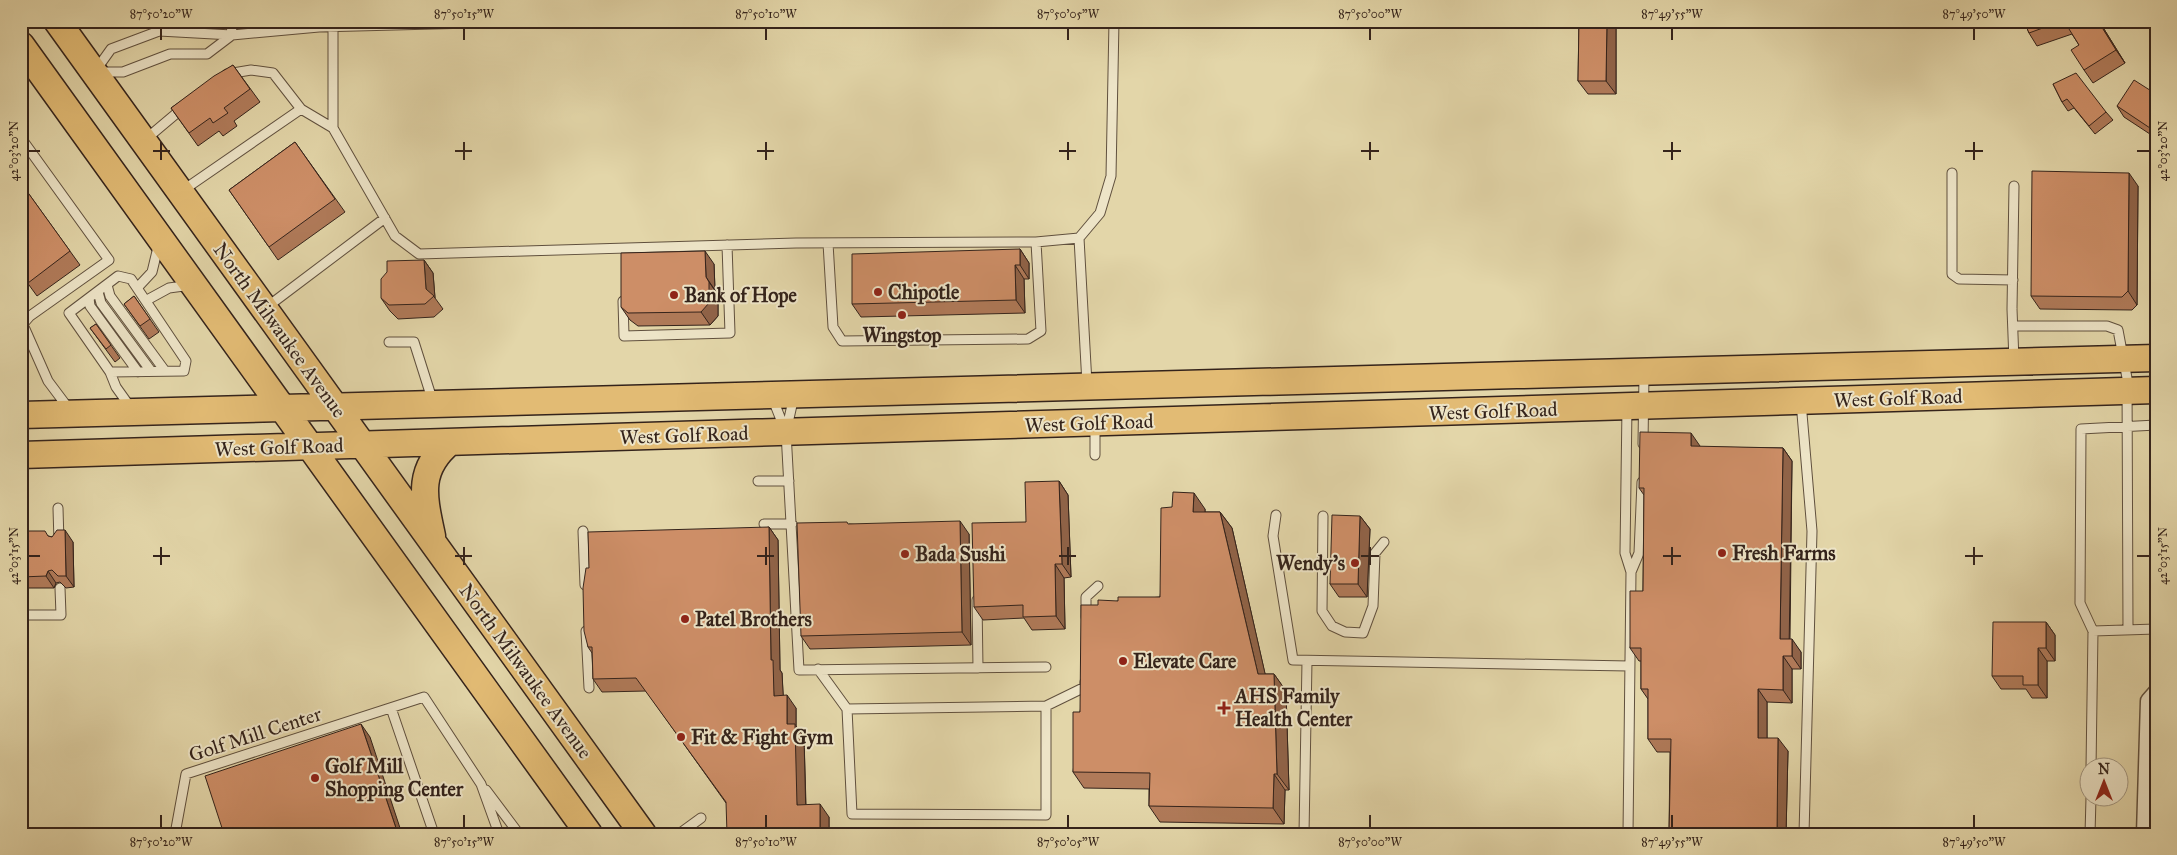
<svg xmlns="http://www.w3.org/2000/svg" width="2177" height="855" viewBox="0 0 2177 855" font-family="'IM FELL Great Primer',serif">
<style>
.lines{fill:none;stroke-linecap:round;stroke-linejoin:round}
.lane-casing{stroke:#60503e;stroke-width:11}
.street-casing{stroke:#60503e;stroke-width:19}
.primary-casing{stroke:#34231b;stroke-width:29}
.lane{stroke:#ede4c7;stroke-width:9}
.street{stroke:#ede4c7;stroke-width:16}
.primary{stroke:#e2bb74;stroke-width:26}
.wall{fill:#b07a59;stroke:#34231b}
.shaded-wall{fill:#906348;stroke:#34231b}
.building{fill:#cd8e67;stroke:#34231b}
.ticks{fill:none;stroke:#34231b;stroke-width:2}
.poi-dot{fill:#8f2418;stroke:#ede4c7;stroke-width:2}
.labels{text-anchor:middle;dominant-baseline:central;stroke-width:4;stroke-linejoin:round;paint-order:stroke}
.poi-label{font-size:20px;font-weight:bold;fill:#34231b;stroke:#ede4c7;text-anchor:start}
.street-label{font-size:20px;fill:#34231b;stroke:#ede4c7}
.neatline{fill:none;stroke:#34231b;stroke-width:2}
.ticks-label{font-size:12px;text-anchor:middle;fill:#34231b}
</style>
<rect width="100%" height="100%" fill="#e3d6a9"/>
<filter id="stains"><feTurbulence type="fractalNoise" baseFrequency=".004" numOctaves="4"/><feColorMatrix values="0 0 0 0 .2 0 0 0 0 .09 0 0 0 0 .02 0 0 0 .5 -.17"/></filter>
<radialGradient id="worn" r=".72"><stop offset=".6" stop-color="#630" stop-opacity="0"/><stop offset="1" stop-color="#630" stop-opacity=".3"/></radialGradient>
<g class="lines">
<defs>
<path id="lane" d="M231,21l1,14
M333,21v107l62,108 24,18 377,-11 240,-1 43,-4
M96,70l15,-21 48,-18 73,4 87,-8 227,-6
M99,72h24l47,-18h37l25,-19
M227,74l24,-4 22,3 28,36 32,19
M21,138l88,122 -79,56 -7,8v46l-2,3
M146,139l38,-32
M1952,173v101l7,5 54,1
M182,191l119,-82
M828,243l5,84 9,14 186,-2 13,-8 -5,-89
M118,276l13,3 55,82 -2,10 -74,1 -41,-59z
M107,285l3,11 55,75
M138,287l14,-15 7,-29
M98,292l3,11 50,68
M89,298l1,8 48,66
M147,300l22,-12 22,-3
M623,301l1,35 106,-3 -3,-88
M267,307l118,-89
M2013,326h94l11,4 9,48 1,252
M25,329l23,52 21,28
M389,342h25l19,60
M2014,361l-2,-52 2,-123
M110,372l6,15 15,21
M1087,384l-8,-146 21,-25 11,-37 3,-155
M794,396l-8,36 13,238 247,-3
M772,397l13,33
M1801,402l11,129 -8,303
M1627,407l-2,146 6,19 -3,262
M1095,425v30
M1643,444l1,-70
M758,481h31
M58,508l1,34
M1276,515l-3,21 20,124 336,6
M1323,516l-1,95 10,15 13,6 18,1 10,-27 2,-53 9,-11
M764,524h28
M583,531l2,54
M1631,572l8,-19 3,-71
M977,600l1,68
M21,615h40l-1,-27
M1086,617v-20l12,-11
M586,631l3,57
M2093,631l63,-2
M818,669l29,40 5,105 194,1v-109
M391,708l43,126
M847,709l199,-3 39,-19v-5
M2091,768l2,-137 -13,-28 1,-174 75,-4
M486,790l33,44
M175,834l11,-60 238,-77 57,87 18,50
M679,834l22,-16
M1304,834l3,-173
M2090,834l1,-36"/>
<path id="street" d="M2145,834l4,-133 7,-8"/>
<path id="primary" d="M57,21l586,813
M21,45l568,789
M21,415l2135,-57
M21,455l2135,-65
M432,536c-8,-38 -16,-66 18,-94"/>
</defs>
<!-- lane casing -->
<use href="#lane" class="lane-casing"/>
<!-- street casing -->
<use href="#street" class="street-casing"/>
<!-- primary casing -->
<use href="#primary" class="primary-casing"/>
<!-- lane -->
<use href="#lane" class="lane"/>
<!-- street -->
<use href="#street" class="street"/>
<!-- primary -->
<use href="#primary" class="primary"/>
</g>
<!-- wall -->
<path class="wall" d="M1579,21h37v73h-28l-10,-13z
M2024,21h75l26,42 -32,20 -9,-13 -5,-25 -7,-11 -35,12 -8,-13z
M233,65l27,37 -26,19 3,5 -14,10 -4,-5 -21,15 -27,-38z
M2053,84l53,28 7,8 -18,14 -21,-26 -6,3 -6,-9z
M2156,94v44l-32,-21 -7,-11z
M295,142l50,70 -67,48 -49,-70z
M21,183l59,82 -43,31 -16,-22z
M2138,186l-1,119 -5,5 -92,-1 -9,-13z
M1020,249l9,14v16h-5l1,34 -164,4 -9,-13z
M424,260l9,13 2,25 8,11 -9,8 -36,2 -8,-8 -9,-13z
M714,264l1,26 3,5v21l-8,9 -72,1 -8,-6 -9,-13z
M134,296l25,36 -10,7 -25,-35z
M96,324l24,34 -5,4 -25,-34z
M1700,446v1l83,1 9,13 -2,178 11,13v17h-9v34l-25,-1v36l21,13 -2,83h-117l1,-82h-13l-9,-13v-40l-7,-10v-28h-2l-9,-13 13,-57 1,-96 -5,-7z
M1059,481l9,14 3,82 -7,1 1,51 -33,1 -8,-12 -41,2 -9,-13 52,-85z
M1172,507l33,2v3h15l12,16 33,146h9l12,17 3,99h-4l-1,34 -124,-2 -11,-16v-17l-65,-1 -11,-16 7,-60 18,-107 20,-4 42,-4z
M1360,516l10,13 -3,68h-28l-9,-13z
M849,524l120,10 2,111 -161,4 -9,-13z
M769,527l9,13 2,130 2,3 1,22 13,13v18l8,11 2,68 23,12v17l-103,-31 -80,-112 -44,1 -9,-13 -1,-26 -4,-6 1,-79z
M21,531l27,5 25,6 1,45 -8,1 -6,-6 -4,1 -2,5h-27v21h-6z
M21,612l6,9v5h-6z
M2046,622l9,13v26h-8v37h-15l-6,-9h-25l-9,-13z"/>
<!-- shaded-wall -->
<path class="shaded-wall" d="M1607,21h9v73l-10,-13z
M2098,21h1l26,42 -9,-13z
M2129,173l9,13 -1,119 -9,-14z
M1020,249l9,14v16l-9,-14z
M705,251l9,13 1,26 -9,-13z
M424,260l9,13 2,25 -9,-9z
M1015,265l9,14 1,34 -9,-13z
M709,282l9,13v21l-8,9 -9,-13z
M1691,433l9,13v14l-9,-14z
M1783,448l9,13 -3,191 -9,-13z
M1059,481l9,14 3,82 -9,-13z
M1194,493l11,16v19l-12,-16z
M1220,512l12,16 37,163 -11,-17z
M1360,516l10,13 -3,68 -9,-13z
M960,521l9,13 2,111 -9,-13z
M769,527l9,13 2,130 2,3 2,36 -10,-13 -3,-36z
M65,530l8,12 1,45 -8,-11z
M1055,564l9,14 1,51 -9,-13z
M48,571l8,12 -2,5 -8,-12z
M21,579l6,9v21l-6,-9z
M21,612l6,9v5l-6,-9z
M2046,622l9,13v26l-9,-13z
M1792,639l9,13v17l-9,-13z
M2038,648l9,13v37l-9,-13z
M1783,656l9,13v34l-9,-13z
M1274,674l12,17 3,99 -12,-16z
M1758,689l9,13v49l-9,-13z
M787,695l9,13v18l8,11 2,81 -9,-13 -10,-81z
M361,724l9,13 32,97h-4z
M1778,738l10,13 -2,83h-9z
M1274,774l11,16 -1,34 -11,-16z
M820,804l9,13v17h-9z"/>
<!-- building -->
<path class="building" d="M1579,21h28l-1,60h-28z
M2024,21h38l-33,12z
M2064,21h34l18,29 -32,20 -13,-20 8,-5z
M233,65l17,24 -26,19 4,5 -15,10 -3,-5 -21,15 -18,-25 43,-32z
M2076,73l30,39 -17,14 -22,-27 -5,3 -9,-18z
M2134,80l22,14v38l-39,-26z
M295,142l40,57 -66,48 -40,-57z
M2032,171l97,2 -1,118 -6,6 -91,-1z
M21,183l49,68 -42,32 -7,-9z
M1020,249v16h-5l1,35 -164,4v-50z
M705,251l1,26 3,5v21l-8,9 -73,1 -7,-6v-54z
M424,260l2,29 8,7 -9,8 -36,1 -8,-7v-19l6,-7v-11z
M134,296l16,23 -10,7 -16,-22z
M96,324l15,21 -5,4 -16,-21z
M1640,432l51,1v13l92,2 -3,191h12v17h-9v34l-25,-1v49h20l-1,96h-108l2,-95h-23v-50h-7v-41h-11v-57h13l1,-103h-5z
M1059,481l3,83h-7l1,52 -33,1v-12l-49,2 -2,-84 54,-1 -1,-40z
M1173,492l21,1 -1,19h27l38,162h16l3,100h-3l-1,34 -124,-2 1,-33 -77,-1v-60h7l1,-107h17v-5l20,1v-4h42l1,-89 11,-1z
M1332,515l28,1 -2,68h-28z
M960,521l2,111 -161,4 -4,-113 50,-1 1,2z
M769,527l2,133h2l1,36 13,-1v29h8l2,81 23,-1v30h-93l-1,-32 -90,-124 -43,1 -1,-32h-4l-4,-16 -1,-43 3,-20h3l-1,-36z
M57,530h8l1,46h-8l-6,-6 -4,1 -2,5 -25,1v-46h24l3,5 4,1z
M1993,622h53v26h-8v37h-15v-9h-31z
M361,724l37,110h-174l-19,-58z"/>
<!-- ticks -->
<path class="ticks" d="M161,28v12M464,28v12M766,28v12M1068,28v12M1370,28v12M1672,28v12M1974,28v12M161,142v18M464,142v18M766,142v18M1068,142v18M1370,142v18M1672,142v18M1974,142v18M28,151h12M153,151h17M455,151h17M757,151h17M1059,151h17M1361,151h18M1663,151h18M1965,151h18M2137,151h13M161,547v18M464,547v18M766,547v18M1068,547v18M1370,547v18M1672,547v18M1974,547v18M28,556h12M153,556h17M455,556h17M757,556h17M1059,556h17M1361,556h18M1663,556h18M1965,556h18M2137,556h13M161,815v13M464,815v13M766,815v13M1068,815v13M1370,815v13M1672,815v13M1974,815v13"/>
<!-- markers -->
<g class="poi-dot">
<circle cx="878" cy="292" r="5"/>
<circle cx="674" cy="295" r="5"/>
<circle cx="902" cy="315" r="5"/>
<circle cx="1722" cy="553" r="5"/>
<circle cx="905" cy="554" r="5"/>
<circle cx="1355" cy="563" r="5"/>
<circle cx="685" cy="619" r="5"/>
<circle cx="1123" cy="661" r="5"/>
<path d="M1221.5 700.5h5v5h5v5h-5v5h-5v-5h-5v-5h5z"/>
<circle cx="681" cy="737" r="5"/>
<circle cx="315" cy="778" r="5"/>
</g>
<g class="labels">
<!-- poi labels -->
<g class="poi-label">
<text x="888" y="292">Chipotle</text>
<text x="684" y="295">Bank of Hope</text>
<text x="902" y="335" text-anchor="middle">Wingstop</text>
<text x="1732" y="553">Fresh Farms</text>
<text x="915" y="554">Bada Sushi</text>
<text x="1345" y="563" text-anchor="end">Wendy's</text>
<text x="695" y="619">Patel Brothers</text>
<text x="1133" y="661">Elevate Care</text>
<text x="1235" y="696">AHS Family<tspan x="1235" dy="23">Health Center</tspan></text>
<text x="691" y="737">Fit &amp; Fight Gym</text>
<text x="325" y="766">Golf Mill<tspan x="325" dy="23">Shopping Center</tspan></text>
</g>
<!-- street labels -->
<g class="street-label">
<text transform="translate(280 330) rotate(54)">North Milwaukee Avenue</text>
<text transform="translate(1898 398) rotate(-2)">West Golf Road</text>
<text transform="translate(1493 411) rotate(-2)">West Golf Road</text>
<text transform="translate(1089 423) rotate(-2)">West Golf Road</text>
<text transform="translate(684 435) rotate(-2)">West Golf Road</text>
<text transform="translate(279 447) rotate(-2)">West Golf Road</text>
<text transform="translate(526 671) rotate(54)">North Milwaukee Avenue</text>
<text transform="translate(255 734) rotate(-18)">Golf Mill Center</text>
</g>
</g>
<!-- margin -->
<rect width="2177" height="855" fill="none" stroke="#e3d6a9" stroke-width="55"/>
<!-- north arrow -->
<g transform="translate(2104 782)"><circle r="24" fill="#ede4c7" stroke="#a39782"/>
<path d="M0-4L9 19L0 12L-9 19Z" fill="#8f2418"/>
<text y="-8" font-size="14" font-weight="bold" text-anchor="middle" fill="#34231b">N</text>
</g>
<rect x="28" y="28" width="2122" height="800" class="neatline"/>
<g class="ticks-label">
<text x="161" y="18">87°50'20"W</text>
<text x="464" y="18">87°50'15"W</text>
<text x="766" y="18">87°50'10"W</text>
<text x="1068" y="18">87°50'05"W</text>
<text x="1370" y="18">87°50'00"W</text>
<text x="1672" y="18">87°49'55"W</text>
<text x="1974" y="18">87°49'50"W</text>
<text transform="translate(14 151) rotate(-90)" y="4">42°03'20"N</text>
<text transform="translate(2163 151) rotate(-90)" y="4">42°03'20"N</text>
<text transform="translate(14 556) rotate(-90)" y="4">42°03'15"N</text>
<text transform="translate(2163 556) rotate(-90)" y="4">42°03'15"N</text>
<text x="161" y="846">87°50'20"W</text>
<text x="464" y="846">87°50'15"W</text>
<text x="766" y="846">87°50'10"W</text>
<text x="1068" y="846">87°50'05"W</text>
<text x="1370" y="846">87°50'00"W</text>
<text x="1672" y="846">87°49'55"W</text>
<text x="1974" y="846">87°49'50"W</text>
</g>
<rect width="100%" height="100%" filter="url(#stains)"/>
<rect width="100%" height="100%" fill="url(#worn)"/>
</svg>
